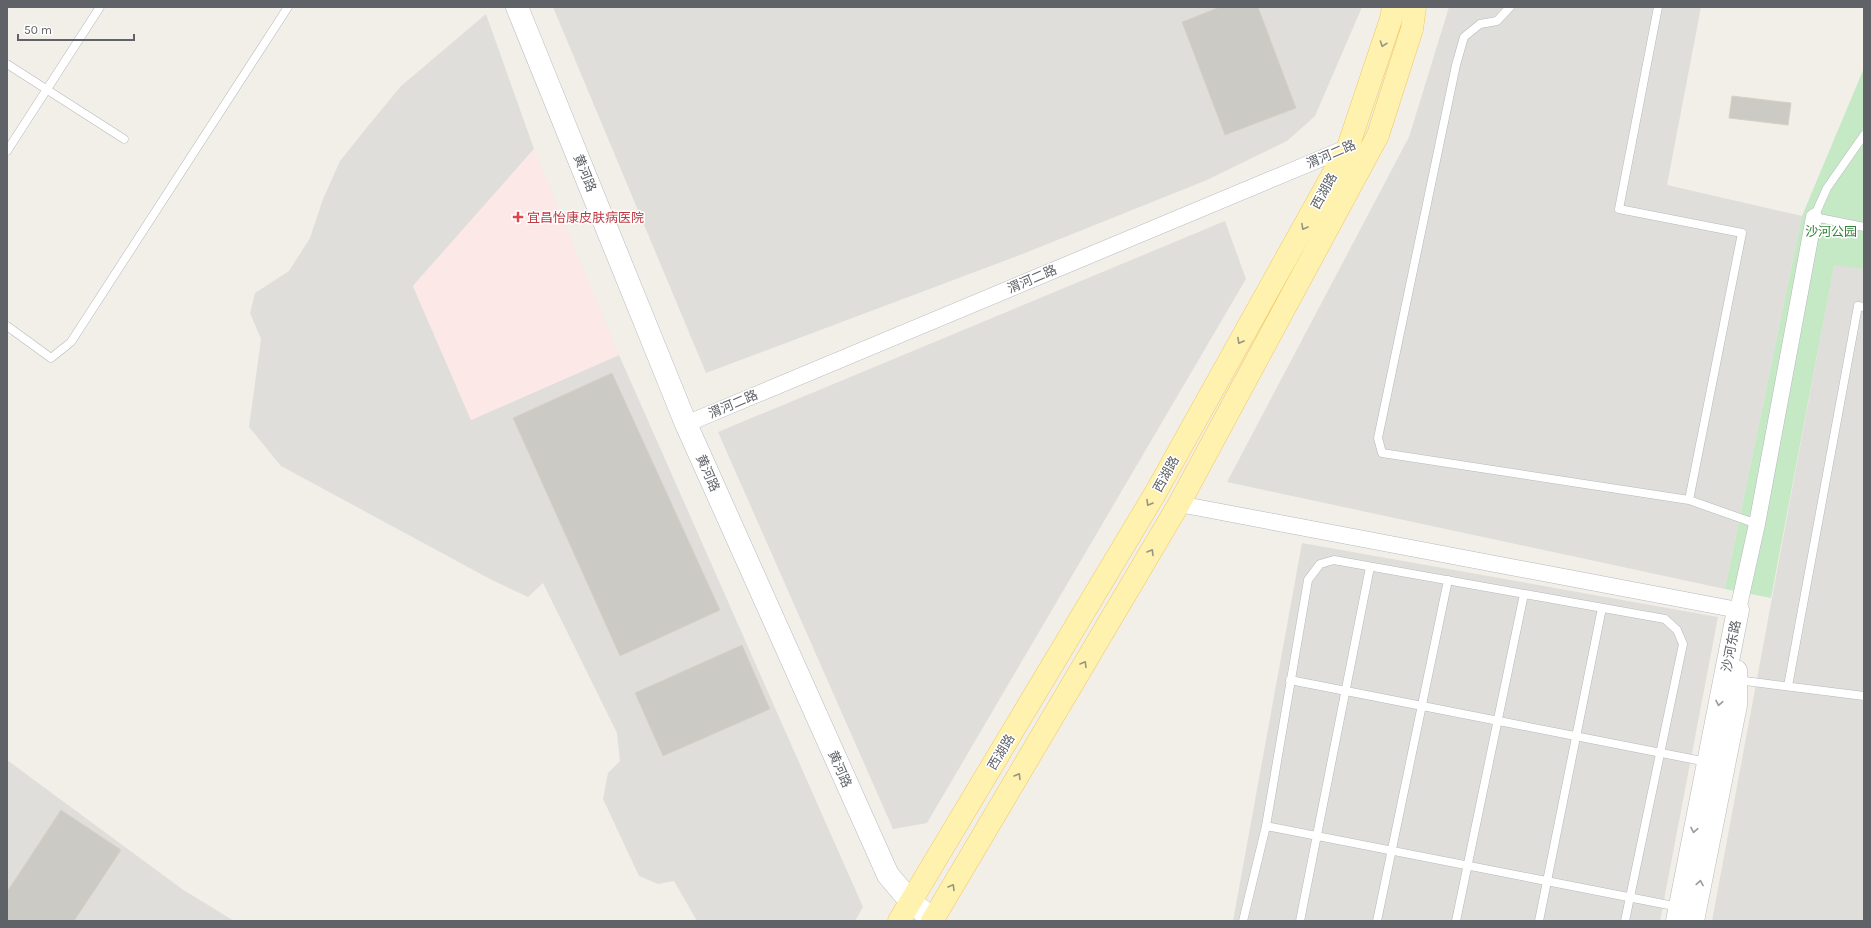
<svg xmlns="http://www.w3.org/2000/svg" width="1871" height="928" viewBox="0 0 1871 928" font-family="Karla,'Noto Sans SC',sans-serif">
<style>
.industrial{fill:#e0deda}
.medical{fill:#fce8e6}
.green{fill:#c5e8c5}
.building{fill:#cccac5;stroke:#d6d1c6}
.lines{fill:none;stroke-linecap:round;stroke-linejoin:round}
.lane-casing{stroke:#b5b8bc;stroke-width:9}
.street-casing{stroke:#b5b8bc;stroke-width:17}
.secondary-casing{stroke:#b6babf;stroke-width:23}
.primary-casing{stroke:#f2c960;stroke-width:23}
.lane{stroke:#fff;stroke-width:8}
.street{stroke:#fff;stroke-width:16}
.secondary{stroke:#fff;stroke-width:22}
.primary{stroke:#fff2af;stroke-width:22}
.oneway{stroke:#979581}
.oneway2{stroke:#979a9d}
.health-dot{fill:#e0444e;stroke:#fff;stroke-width:1.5}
.labels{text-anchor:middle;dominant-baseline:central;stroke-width:3;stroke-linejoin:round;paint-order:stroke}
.street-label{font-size:13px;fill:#5f6368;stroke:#fff}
.health-label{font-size:13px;fill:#be3a42;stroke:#fff;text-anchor:start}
.park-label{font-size:13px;fill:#348238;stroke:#fff}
</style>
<rect width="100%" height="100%" fill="#f1efe8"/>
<!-- industrial -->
<path class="industrial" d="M553,7h809l-47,109 -28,25 -80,39 -182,73 -319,120z
M1449,7h252l-34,178 135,31 -77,373 -498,-107 182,-345z
M486,14l48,135 -121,137 58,134 148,-65 244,552 -8,14h-158l-23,-40 -16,3 -19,-8 -36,-77 5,-26 12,-12 -3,-28 -74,-150 -15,14 -38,-18 -209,-113 -32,-39 12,-88 -11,-26 5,-20 34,-22 21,-33 13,-39 17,-38 28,-35 33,-40z
M1225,221l21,58 -319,544 -34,6 -175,-397z
M1834,264l30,5v652h-152z
M1302,543l416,74 -58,304h-427z
M7,760l175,129 52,32h-227z"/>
<!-- medical -->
<path class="medical" d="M534,149l85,206 -148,65 -58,-134z"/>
<!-- green -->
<path class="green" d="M1864,68v201l-30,-4 -63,333 -46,-9 77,-373z"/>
<!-- building -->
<path class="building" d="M1220,7h38l38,101 -71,27 -43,-113z
M1732,96l59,7 -3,22 -59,-7z
M612,373l108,237 -100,46 -107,-238z
M742,645l28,64 -107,47 -28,-63z
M61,810l60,40 -47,71h-67v-29z"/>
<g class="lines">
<defs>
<path id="lane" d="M1510,7l-13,14 -17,3 -16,13 -8,28 -78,373 4,15 307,47
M1658,7l-39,202 123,24 -53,267 68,24
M7,64l117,75
M1864,135l-37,53 -13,29 50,10
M7,151l93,-144
M7,326l44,32 20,-16 217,-335
M1290,680l417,82
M1737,680l127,16
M1788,686l70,-380 6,1
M1266,826l413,81
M1243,921l23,-95 42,-246 12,-16 14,-4 331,59 12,11 6,14 -58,277
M1300,921l70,-354
M1377,921l71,-341
M1456,921l68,-327
M1539,921l63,-313"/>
<path id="street" d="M686,424l665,-278
M1179,504l559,106 19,-86 57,-307"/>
<path id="secondary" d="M517,7l169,417 202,451 23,27 22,17
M1677,921l61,-311
M1693,921l43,-216v-34"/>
<path id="primary" d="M899,921l257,-429 192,-345 43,-128 2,-12
M932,921l247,-417 199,-369 34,-106 3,-22"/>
</defs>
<!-- lane casing -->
<use href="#lane" class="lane-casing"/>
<!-- street casing -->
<use href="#street" class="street-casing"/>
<!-- secondary casing -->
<use href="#secondary" class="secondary-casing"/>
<!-- primary casing -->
<use href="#primary" class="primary-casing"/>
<!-- lane -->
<use href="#lane" class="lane"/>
<!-- street -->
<use href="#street" class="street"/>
<!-- secondary -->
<use href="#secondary" class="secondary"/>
<!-- primary -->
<use href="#primary" class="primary"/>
</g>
<!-- one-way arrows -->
<defs><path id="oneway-chevron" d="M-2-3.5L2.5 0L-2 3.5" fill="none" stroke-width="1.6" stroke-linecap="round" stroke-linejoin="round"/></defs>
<g class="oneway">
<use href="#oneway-chevron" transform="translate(1383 44) rotate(109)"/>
<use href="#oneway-chevron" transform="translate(1304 227) rotate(119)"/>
<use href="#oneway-chevron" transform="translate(1240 341) rotate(119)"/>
<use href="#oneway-chevron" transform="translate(1149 503) rotate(121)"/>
<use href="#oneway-chevron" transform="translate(1151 552) rotate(-59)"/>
<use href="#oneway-chevron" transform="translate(1084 664) rotate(-59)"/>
<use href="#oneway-chevron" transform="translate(1018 776) rotate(-59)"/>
<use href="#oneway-chevron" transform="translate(952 887) rotate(-59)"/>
</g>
<g class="oneway2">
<use href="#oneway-chevron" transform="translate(1719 703) rotate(101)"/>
<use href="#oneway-chevron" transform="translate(1694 830) rotate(101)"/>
<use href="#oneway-chevron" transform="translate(1700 883) rotate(-80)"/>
</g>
<!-- markers -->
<path class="health-dot" d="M516 211h4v4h4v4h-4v4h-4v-4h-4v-4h4z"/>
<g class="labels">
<!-- street labels -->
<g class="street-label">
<text transform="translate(1331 154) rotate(-23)">渭河二路</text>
<text transform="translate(585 173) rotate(68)">黄河路</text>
<text transform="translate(1324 191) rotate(-61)">西湖路</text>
<text transform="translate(1032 279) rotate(-23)">渭河二路</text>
<text transform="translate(733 404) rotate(-23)">渭河二路</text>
<text transform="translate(708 473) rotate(66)">黄河路</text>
<text transform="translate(1166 474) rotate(-61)">西湖路</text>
<text transform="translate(1731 646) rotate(-79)">沙河东路</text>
<text transform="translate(1001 752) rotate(-59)">西湖路</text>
<text transform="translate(840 769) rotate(66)">黄河路</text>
</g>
<!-- health labels -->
<g class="health-label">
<text x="527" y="217">宜昌怡康皮肤病医院</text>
</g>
<!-- park labels -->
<g class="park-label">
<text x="1831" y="231">沙河公园</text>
</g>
</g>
<!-- border -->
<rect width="1871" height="928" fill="none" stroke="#5f6368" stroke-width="16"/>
<!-- scale -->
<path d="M18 34v6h116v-6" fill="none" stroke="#5f6368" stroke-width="2"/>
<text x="24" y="34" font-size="12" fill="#5f6368" stroke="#ffffff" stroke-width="3" paint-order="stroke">50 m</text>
</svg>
